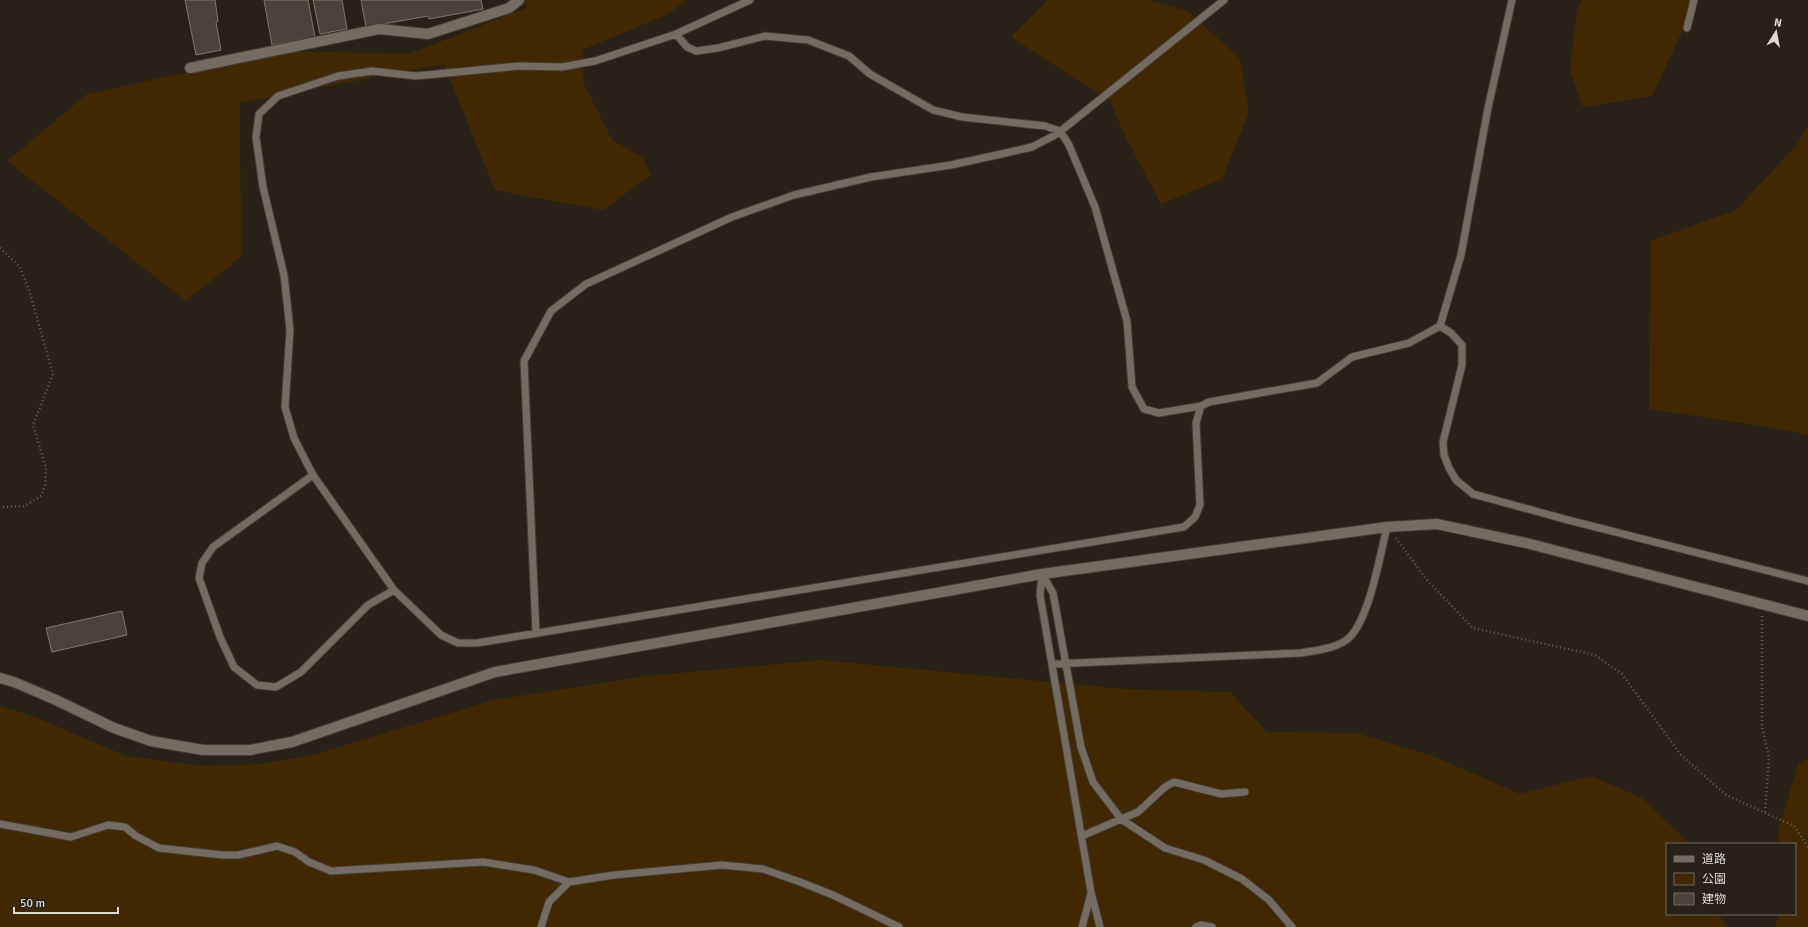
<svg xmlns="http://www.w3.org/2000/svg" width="1808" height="927" viewBox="0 0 1808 927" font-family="Signika,'Noto Sans JP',sans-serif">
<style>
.green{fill:#412801}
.building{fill:#4b4339;stroke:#81786d}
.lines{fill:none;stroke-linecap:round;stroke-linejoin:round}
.service-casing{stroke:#423c36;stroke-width:9}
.minor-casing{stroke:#423c36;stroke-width:12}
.tertiary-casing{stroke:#423c36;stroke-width:12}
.path{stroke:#676058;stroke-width:2.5;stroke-dasharray:1 3;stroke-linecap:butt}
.service{stroke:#756c61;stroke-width:7}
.minor{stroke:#756c61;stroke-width:10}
.tertiary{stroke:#756c61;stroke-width:10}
</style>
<rect width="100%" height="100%" fill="#282118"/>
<!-- green -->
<path class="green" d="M525,0h162l-21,15 -84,35 2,34 28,56 30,17 9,18 -48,35 -108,-20 -51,-126 -204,39 1,154 -55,44 -179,-140 80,-67 198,-43 124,3 117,-46z
M1048,0h99l41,11 52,48 9,53 -27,67 -61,25 -39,-74 -11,-28 -100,-65z
M1581,0h114l-2,8 -41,88 -69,11 -13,-35 7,-61z
M1808,125v310l-45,-9 -114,-17 1,-168 86,-31 62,-67z
M821,660l301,29 108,3 37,40 90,1 76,23 87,38 71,-18 51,22 48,46h-23v70h51l10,13h-1728v-221l35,11 91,39 77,10 58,-2 55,-10 178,-54 152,-24z
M1808,759v168h-33l5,-13h15v-70h-17v-13l20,-66z"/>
<!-- building -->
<path class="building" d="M185,0h30l3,21 -2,1 5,28 -25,5z
M264,0h44l7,37 -43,8z
M313,0h29l5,29 -27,5z
M361,0h120l2,9 -54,10 -1,-3 -62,11z
M122,611l5,24 -75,17 -6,-24z"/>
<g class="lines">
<defs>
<path id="service" d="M750,0l-74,34 -81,27 -33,6 -43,-1 -103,10 -44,-5 -34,5 -60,20 -19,18 -3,23 7,50 21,88 6,55 -5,77 9,31 19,37 81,115 47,45 17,8h19l707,-116 11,-10 5,-12 -4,-82 5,-17 8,-4 108,-19 35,-26 57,-14 31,-17 21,-71 27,-147 24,-108
M1687,28l7,-28
M676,34l11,13 9,4 22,-3 47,-12 43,4 41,16 21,18 63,36 29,7 83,9 15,5 9,14 26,62 32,114 5,66 12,22 15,4 42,-7
M1440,326l11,7 11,12v20l-19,77 1,13 5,13 7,12 17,14 95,26 240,61
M313,475l-100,72 -11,16 -3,15 21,59 14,30 23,18 19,2 25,-15 67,-67 26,-15
M1042,574l11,19 28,154 12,35 28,37 17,-7 27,-25 9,-5 47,12 24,-2
M1042,574l-2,21 51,297 9,35
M536,633l-12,-272 27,-50 35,-27 146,-67 62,-22 77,-18 80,-12 55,-12 26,-6 25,-13 167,-134
M1053,664l248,-11c16,-3 36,-4 49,-16 20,-21 30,-82 37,-110
M0,824l71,13 37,-12 17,2 11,9 23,12 63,7h16l39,-9 18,6 14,10 22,9 152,-9 51,8 35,12
M1082,836l39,-17 44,29 39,12 38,19 27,21 23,27
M541,927l8,-25 20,-20 45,-7 108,-10 41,4 37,13 33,13 66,32
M1082,927l9,-33
M1196,927l5,-2 11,2"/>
<path id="minor" d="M190,68l189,-39 49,5 81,-26 10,-8"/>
<path id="tertiary" d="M0,678l14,4 42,18 58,28 37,13 52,9h47l42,-8 203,-70 547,-98 345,-47 50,-3 89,19 282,73"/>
</defs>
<!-- service casing -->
<use href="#service" class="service-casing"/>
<!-- minor casing -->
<use href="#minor" class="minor-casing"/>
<!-- tertiary casing -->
<use href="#tertiary" class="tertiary-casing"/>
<!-- path -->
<path class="path" d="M0,248l20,19 9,23 24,84 -20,51 13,43 -1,17 -3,10 -17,11 -25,1
M1396,538l30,41 47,49 122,27 27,19 59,81 45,40 68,31 14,21
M1762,616v111l7,30 -4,56"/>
<!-- service -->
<use href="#service" class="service"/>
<!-- minor -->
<use href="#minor" class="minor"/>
<!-- tertiary -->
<use href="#tertiary" class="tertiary"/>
</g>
<!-- legend -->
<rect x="1666" y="843" width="130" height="72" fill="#282118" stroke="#716b63"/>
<rect x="1674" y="856" width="20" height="6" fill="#756c61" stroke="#716b63"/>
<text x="1702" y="863" font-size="12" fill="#ded9d3">道路</text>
<rect x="1674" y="873" width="20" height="12" fill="#412801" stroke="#716b63"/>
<text x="1702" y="883" font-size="12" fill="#ded9d3">公園</text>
<rect x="1674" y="893" width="20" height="12" fill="#4b4339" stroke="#716b63"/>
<text x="1702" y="903" font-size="12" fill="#ded9d3">建物</text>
<!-- north arrow -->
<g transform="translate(1776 32) rotate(11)" stroke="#282118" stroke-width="3" paint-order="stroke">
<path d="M0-3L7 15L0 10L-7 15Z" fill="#ded9d3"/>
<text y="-6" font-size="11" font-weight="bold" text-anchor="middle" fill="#ded9d3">N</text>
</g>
<!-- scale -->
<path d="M14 907v6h104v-6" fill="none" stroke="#ded9d3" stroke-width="2"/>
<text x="20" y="907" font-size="12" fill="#ded9d3" stroke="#282118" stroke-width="3" paint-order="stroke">50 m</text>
</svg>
